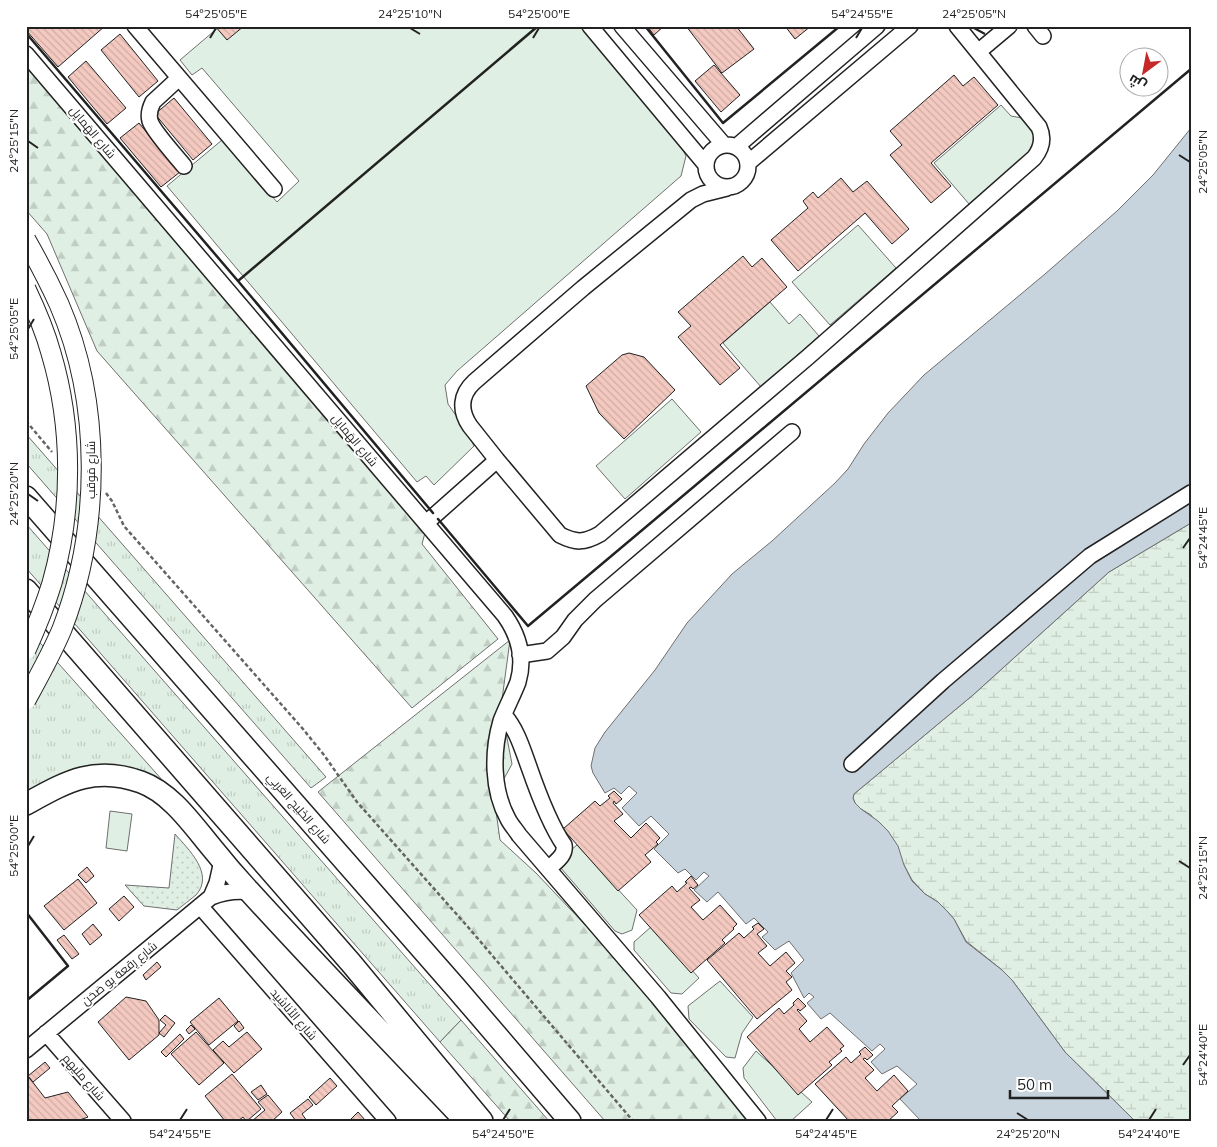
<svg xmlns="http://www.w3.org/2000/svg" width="1217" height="1147" viewBox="0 0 1217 1147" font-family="Mulish,Cairo,sans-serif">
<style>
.grass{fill:url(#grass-tufts);stroke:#6f6f6f}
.forest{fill:url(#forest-firs);stroke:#6f6f6f}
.wetland{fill:url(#wetland-marsh);stroke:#6f6f6f}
.park{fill:url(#park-dots);stroke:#6f6f6f}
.garden{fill:#e0efe3;stroke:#6f6f6f}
.water{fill:#c7d3dd;stroke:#6f6f6f}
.building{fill:url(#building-back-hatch);stroke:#222}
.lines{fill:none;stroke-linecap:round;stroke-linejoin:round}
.minor-casing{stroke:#222;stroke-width:18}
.highway-casing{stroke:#222;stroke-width:24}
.path{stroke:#646464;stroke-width:2.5;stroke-dasharray:4 2.5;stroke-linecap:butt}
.minor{stroke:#fff;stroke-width:15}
.highway{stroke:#fff;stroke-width:21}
.major-bridge-casing{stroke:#222;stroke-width:21;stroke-linecap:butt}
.major-bridge{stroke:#fff;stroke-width:19}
.wall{stroke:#222;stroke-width:2.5}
.ticks{fill:none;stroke:#222;stroke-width:2}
.labels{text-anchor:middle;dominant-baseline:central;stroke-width:4;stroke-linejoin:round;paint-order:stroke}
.street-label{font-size:12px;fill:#222;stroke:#fff}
.neatline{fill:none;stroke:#222;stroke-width:2}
.ticks-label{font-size:12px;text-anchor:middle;fill:#222}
</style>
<defs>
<pattern id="grass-tufts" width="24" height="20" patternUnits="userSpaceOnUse" patternTransform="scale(1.25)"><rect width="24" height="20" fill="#e0efe3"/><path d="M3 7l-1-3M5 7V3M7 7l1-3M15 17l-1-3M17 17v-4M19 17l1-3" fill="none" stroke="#c0cdc2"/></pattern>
<pattern id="forest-firs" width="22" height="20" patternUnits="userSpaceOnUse" patternTransform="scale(1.25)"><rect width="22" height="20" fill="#e0efe3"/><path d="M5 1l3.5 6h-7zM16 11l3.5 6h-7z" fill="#c0cdc2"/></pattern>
<pattern id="wetland-marsh" width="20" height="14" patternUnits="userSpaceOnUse" patternTransform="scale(1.25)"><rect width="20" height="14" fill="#e0efe3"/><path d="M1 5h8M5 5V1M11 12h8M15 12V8" fill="none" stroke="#c0cdc2"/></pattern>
<pattern id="park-dots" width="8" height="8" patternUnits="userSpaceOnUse" patternTransform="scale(1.25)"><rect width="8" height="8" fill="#e0efe3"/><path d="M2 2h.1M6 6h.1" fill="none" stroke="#c0cdc2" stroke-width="1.8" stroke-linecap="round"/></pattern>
<pattern id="building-back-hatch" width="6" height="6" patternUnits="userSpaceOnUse" patternTransform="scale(1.25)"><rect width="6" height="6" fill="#f3c9c0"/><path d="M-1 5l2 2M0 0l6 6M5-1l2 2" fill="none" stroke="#d0aca5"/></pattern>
</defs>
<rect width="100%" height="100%" fill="#fff"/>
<!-- grass -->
<path class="grass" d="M26,434l300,343 -15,11 -285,-325z
M26,524l435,496 -21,22 -414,-474z
M26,627l138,155 -5,1 -20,-10 -113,25z"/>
<!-- forest -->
<path class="forest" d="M26,66l400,463 -4,15 76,95 -86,69 -315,-357 -50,-117 -21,-24z
M510,640l-9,67 11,57 -18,33 6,43 36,33 52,55 114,133 48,60h-145l-287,-329z
M461,1020l88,101h-39l-70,-79z"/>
<!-- wetland -->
<path class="wetland" d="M1191,523v598h-56l-70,-69 -53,-72 -10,-10 -36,-29 -12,-22 -7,-8 -9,-9 -13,-8 -13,-14 -8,-15 -33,-50 -10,-6 -6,-6 -2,-5 1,-4 119,-99 136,-123z"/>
<!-- park -->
<path class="park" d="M175,834c13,15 40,40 21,61 -6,5 -13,10 -19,15l-33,-4 -19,-21 44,3z"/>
<!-- garden -->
<path class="garden" d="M220,26h362l94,110 10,20 -5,20 -224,195 -12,14 3,19 20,29 6,13 -40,39 -8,-9 -9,6 -250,-296 55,-46 55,62 22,-21 -97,-113 -10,7 -12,-15z
M1001,105l10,11 11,2 10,9 6,10 -2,10 -67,57 -35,-41z
M858,225l38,43 -66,57 -38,-43z
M770,302l19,22 11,-10 19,22 -58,51 -38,-44z
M672,399l29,33 -76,67 -29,-33z
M110,811l22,3 -5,37 -21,-3z
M577,845l60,65 -5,20 -10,4 -7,-3 -55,-64v-8z
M652,926l47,52 -17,16 -11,-1 -37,-43v-8z
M720,981l33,36 -11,16 -7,25 -9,-1 -37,-38 -1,-13z
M756,1051l56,51 -21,19h-14l-33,-43 -1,-10z"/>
<!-- water -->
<path class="water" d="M1191,128v395l-82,49 -136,123 -119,99 -1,4 2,5 6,6 17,12 10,10 10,15 6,19 8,16 13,13 13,8 9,9 7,8 12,23 36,28 10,10 53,72 70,69h-214l-21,-22 17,-15 -20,-18 -15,8 -11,-12 14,-13 -5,-5 -8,7 -42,-38 -9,6 -14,-16 7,-6 -5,-4 -5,5 -13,-25 13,-13 -15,-19 -14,9 -13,-13 6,-5 -14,-14 -8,6 -28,-32 -11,10 -13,-12 15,-14 -5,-4 -8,8 -11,-11 -7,4 -24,-24 15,-15 -18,-18 -12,10 -17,-18 15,-15 -8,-7 -8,8 -7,-6 -9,5 -12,-20 -2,-7 4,-18 10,-16 50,-62 32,-47 45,-49 40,-33 63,-58 13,-14 16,-25 24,-31 36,-38 121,-101 72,-63 36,-36z"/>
<!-- building -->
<path class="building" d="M26,26h79l-47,41 -32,-37z
M215,26h29l-17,14z
M647,26h17l-10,9z
M686,26h50l18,23 -32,24z
M785,26h26l-16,13z
M120,34l38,47 -19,16 -38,-47z
M86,61l40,47 -19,16 -39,-47z
M714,65l26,30 -19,17 -26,-31z
M954,75l9,11 11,-9 24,28 -67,58 20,23 -20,17 -41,-48 12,-10 -12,-14z
M174,98l38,46 -19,16 -38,-46z
M139,123l41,49 -19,15 -41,-49z
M841,178l12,14 14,-11 42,48 -17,15 -27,-31 -67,58 -27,-31 37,-32 -5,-7 10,-9 5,6z
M743,256l9,11 10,-9 25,29 -67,58 20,23 -20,17 -42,-48 13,-11 -13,-14z
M629,353l15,4 31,33 -51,49 -25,-26 -13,-27 36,-31z
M614,791l8,8 -6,5 -2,-3 -1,2 10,11 -9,7 17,17 15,-15 14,15 -4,4 2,2 -13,11 6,7 -33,29 -55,-62 32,-28 5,5 10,-8 -2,-2z
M87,867l7,9 -8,7 -8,-8z
M691,876l7,9 -5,4 -2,-2 -2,1 11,12 -9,7 12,13 17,-15 17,19 -4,4 1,1 -12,11 3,3 -34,30 -52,-58 33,-29 5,6 10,-9 -2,-1z
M78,879l19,24 -33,27 -20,-24z
M124,896l10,11 -15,14 -10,-12z
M758,923l6,6 -7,5 10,12 -9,7 12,13 16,-14 9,11 -9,8 6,6 -6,5 6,8 -35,29 -50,-59 32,-27 5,5 10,-9 -2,-2z
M93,924l9,11 -12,10 -8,-11z
M64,935l15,19 -7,5 -15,-19z
M157,962l4,5 -15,13 -3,-5z
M126,997l20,4 13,19v15l-30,25 -31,-38z
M219,998l19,23 -29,24 -19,-23z
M798,998l8,8 -6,5 -2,-2 -1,1 10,11 -8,8 11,13 17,-15 17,19 -4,3 2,2 -13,11 3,3 -34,30 -51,-58 32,-29 5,6 10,-9 -1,-2z
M165,1015l10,8 -11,14 -5,-4 7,-8 -6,-5z
M239,1021l5,7 -5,4 -5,-6z
M191,1025l4,4 -6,5 -3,-4z
M196,1032l28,31 -25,22 -28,-31z
M247,1032l15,17 -28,24 -21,-23 10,-9 6,6z
M180,1034l4,5 -18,18 -5,-5z
M865,1047l8,8 -6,5 -2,-2 -2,1 11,11 -9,8 12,13 17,-16 14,16 -16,15 6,6 -10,9h-39l-34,-37 31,-27 5,6 10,-9 -2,-2z
M45,1062l5,6 -17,14 -5,-6z
M232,1074l29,35 -14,12h-1l-3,-4 -5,4h-13l-20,-25z
M28,1076l17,22 23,-6 20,25 -11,4h-50l-1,-43z
M330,1078l7,8 -21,19 -7,-8z
M261,1085l6,9 -9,6 -7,-8z
M268,1095l14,17 -10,9h-20l13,-11 -7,-8z
M308,1099l5,6 -11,9 5,7h-11l-6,-8z
M358,1112l7,8 -1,1h-15z"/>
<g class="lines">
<defs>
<path id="minor" d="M135,26l139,163
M590,26l116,139
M622,26l102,119
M1035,26l8,10
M978,52l31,-26
M26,54l479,562c14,20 20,42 13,66 -5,13 -12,26 -17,39 -9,31 -9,69 7,98 3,6 8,11 11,16l139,162 100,124
M179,78l-26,24c-3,6 -5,12 -3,19 3,10 26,35 34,45
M706 166a21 21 0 1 1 42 0a21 21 0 1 1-42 0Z
M736,147l141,-121
M748,163l162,-137
M727,188l-24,6 -12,6 -108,88 -109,94c-13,12 -15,28 -4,44l27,34 63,75c16,8 24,8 40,-1l208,-177 226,-199c8,-10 10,-20 5,-31l-82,-101
M426,523l71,-63
M520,655l27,-4 16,-14 12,-17 20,-20 197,-168
M504,715c13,15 18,33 25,52 8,23 21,58 35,78 2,11 -9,17 -16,24
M852,764l91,-83 147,-125 101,-63
M211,897l6,-14 5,-22
M200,906l188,215
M46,1033l77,88
M26,1050l185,-153c13,-5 25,-7 39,-5"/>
<path id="highway" d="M26,497l430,491 114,133
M26,590l325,373 131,158
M26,804c40,-22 68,-39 115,-22 30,11 51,42 71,66 12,15 24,29 37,43 69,76 141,150 211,224"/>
</defs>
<!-- minor casing -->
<use href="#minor" class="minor-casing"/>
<!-- highway casing -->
<use href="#highway" class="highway-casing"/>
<!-- path -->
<path class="path" d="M26,421l26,31
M106,493l6,8 12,25 179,203 21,26 33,47 111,125 165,194"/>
<!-- minor -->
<use href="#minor" class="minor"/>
<!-- highway -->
<use href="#highway" class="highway"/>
<defs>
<path id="major-bridge" d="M26,240c12,21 23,42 33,64 43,99 42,224 3,325 -10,24 -23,47 -36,71
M26,289c10,21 19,42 25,64 22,74 22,156 1,230 -7,23 -16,45 -26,67"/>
</defs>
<!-- major-bridge casing -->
<use href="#major-bridge" class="major-bridge-casing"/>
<!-- major-bridge -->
<use href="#major-bridge" class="major-bridge"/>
<!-- wall -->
<path class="wall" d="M645,26l78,97 117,-97
M26,33l212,248
M433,513l-195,-232 300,-255
M438,519l90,107 663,-557
M26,912l42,54 -42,35"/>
</g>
<!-- ticks -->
<path class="ticks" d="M410,28l10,6M974,28l11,6M210,38l6,-10M533,38l6,-10M856,38l6,-10M28,141l10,7M1179,155l11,7M28,329l6,-10M28,494l10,7M1183,548l7,-10M28,846l6,-10M1179,861l11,7M1183,1065l7,-10M1017,1113l11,7M180,1120l7,-11M503,1120l7,-11M826,1120l7,-11M1149,1120l7,-11"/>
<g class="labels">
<!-- street labels -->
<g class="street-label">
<text transform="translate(93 132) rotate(50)">شارع الهَمايِل</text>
<text transform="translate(355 440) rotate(50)">شارع الهَمايِل</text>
<text transform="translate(90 470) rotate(-90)">شارع مَوقب</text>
<text transform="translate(299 808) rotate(49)">شارع الخَلِيج العَربِي</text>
<text transform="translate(119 973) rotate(-39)">شارع رِقعة بو صَحَن</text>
<text transform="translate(294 1014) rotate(49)">شارع الأناشِيد</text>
<text transform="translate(84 1077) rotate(49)">شارع ملَيهِم</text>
</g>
</g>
<!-- border -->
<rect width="1217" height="1147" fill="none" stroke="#ffffff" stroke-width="55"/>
<!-- north arrow -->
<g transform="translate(1144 72) rotate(212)"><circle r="24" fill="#ffffff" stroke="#a7a7a7"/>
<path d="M0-4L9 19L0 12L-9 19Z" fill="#c62828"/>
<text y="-8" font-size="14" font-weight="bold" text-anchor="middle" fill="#222222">ش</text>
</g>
<!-- scale -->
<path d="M1010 1090v8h98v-8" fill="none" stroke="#222222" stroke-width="2.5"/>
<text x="1017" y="1090" font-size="15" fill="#222222" stroke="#ffffff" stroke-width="4" paint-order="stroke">50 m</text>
<rect x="28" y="28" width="1162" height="1092" class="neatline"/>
<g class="ticks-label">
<text x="216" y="18">54°25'05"E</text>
<text x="410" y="18">24°25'10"N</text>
<text x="539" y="18">54°25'00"E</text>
<text x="862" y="18">54°24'55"E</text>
<text x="974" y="18">24°25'05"N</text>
<text transform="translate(14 141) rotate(-90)" y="4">24°25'15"N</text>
<text transform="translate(1203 162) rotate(-90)" y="4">24°25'05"N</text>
<text transform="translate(14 329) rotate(-90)" y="4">54°25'05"E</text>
<text transform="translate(14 494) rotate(-90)" y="4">24°25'20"N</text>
<text transform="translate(1203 538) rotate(-90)" y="4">54°24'45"E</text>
<text transform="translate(14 846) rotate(-90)" y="4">54°25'00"E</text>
<text transform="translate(1203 868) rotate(-90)" y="4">24°25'15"N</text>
<text transform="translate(1203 1055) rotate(-90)" y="4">54°24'40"E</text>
<text x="180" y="1138">54°24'55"E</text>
<text x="503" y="1138">54°24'50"E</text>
<text x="826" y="1138">54°24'45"E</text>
<text x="1028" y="1138">24°25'20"N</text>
<text x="1149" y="1138">54°24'40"E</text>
</g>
</svg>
